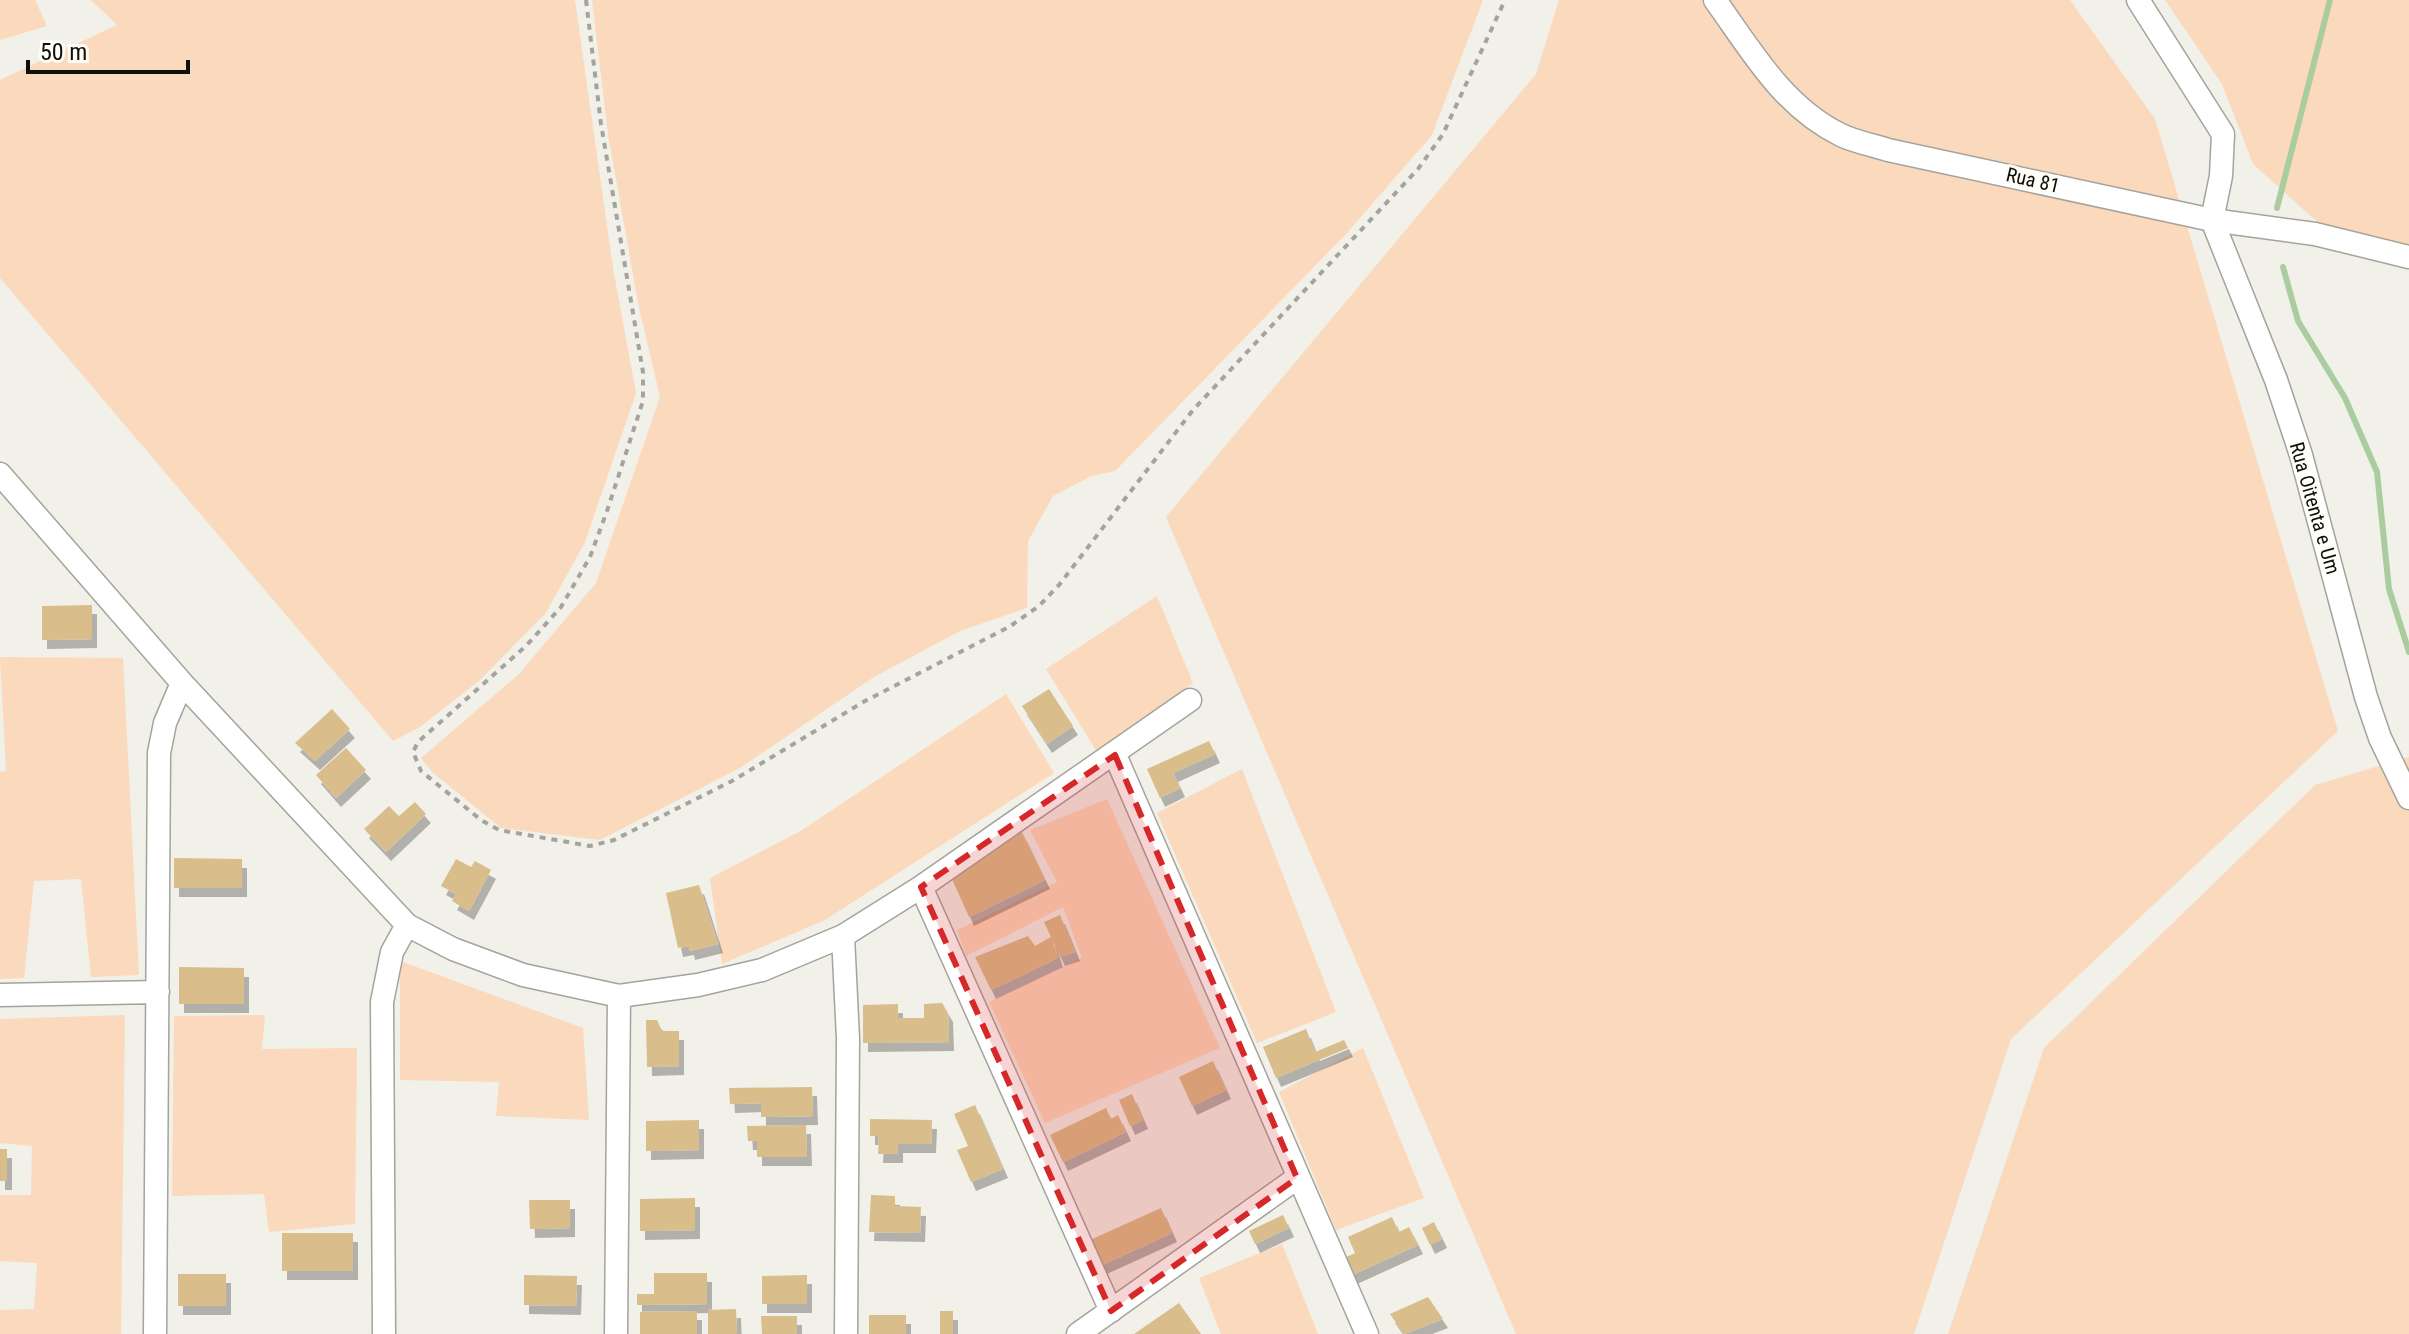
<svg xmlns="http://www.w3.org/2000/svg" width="2409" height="1334" viewBox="0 0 2409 1334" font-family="'Roboto Condensed',sans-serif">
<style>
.green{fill:#fbd9bc}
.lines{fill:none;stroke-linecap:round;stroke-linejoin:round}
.stream{stroke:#aacd9f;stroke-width:6}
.building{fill:#d9bd8b;filter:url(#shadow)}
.street-casing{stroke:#a4a39c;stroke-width:25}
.path{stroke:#a4a39e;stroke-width:4;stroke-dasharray:6 6;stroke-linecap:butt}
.street{stroke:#fff;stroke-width:22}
.marked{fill:#d62828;fill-opacity:0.2;stroke:#d62828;stroke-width:6;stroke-dasharray:16 10;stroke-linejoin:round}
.labels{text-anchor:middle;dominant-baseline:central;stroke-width:6;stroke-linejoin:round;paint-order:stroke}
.street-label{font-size:20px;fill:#0f0f0c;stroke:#fffef6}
</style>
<defs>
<filter id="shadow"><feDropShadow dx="5" dy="9" stdDeviation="0" flood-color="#0004"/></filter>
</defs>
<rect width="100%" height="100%" fill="#f1f0e9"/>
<!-- green -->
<path class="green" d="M0,0h35l12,26 -47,14z
M91,0h484l38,268 23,125 -51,149 -39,71 -66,67 -60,47 -27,14 -393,-463v-198l117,-55z
M592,0h891l-51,135 -86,99 -231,237 -23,5 -39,20 -25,45 -1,67 -67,23 -86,46 -134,91 -140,72 -99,-12 -69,-56 -11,-14 98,-84 77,-91 64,-186 -22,-94 -30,-169z
M1559,0h511l85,119 183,612 -327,308 -97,295h-398l-350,-817 370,-443z
M2165,0h244v251l-76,-15 -80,-72 -31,-80z
M1157,596l36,87 -96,69 -51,-83z
M0,657l123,1 16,317 -48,2 -10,-98 -47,2 -10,97 -24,1v-207l6,-1z
M1006,694l48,79 -229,147 -103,44 -12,-86 89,-46z
M2409,757v577h-461l96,-286 271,-263z
M1242,769l94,243 -79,31 -100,-230z
M1107,799l113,249 -175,75 -56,-121 93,-44 -19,-51 -97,49 -9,-26 100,-48 -27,-52z
M400,961l183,67 6,92 -93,-4 3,-34 -99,-2z
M125,1015l-4,319h-121v-24l34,-1 3,-46 -37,-2v-66h31l1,-49 -32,-3v-124z
M265,1015l-3,34 95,-1 -2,176 -86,8 -5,-38 -92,2 2,-180z
M1363,1048l61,150 -88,32 -57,-138z
M1282,1244l36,90h-97l-22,-56z"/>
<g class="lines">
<!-- stream -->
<path class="stream" d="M2277,208l53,-208
M2283,267l15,54 47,77 32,74 12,117 20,63"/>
</g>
<!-- building -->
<path class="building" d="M92,605v34l-50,1v-34z
M1049,689l24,37 -26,18 -25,-38z
M332,709l18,20 -35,32 -20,-18z
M1209,741l6,13 -42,19 7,15 -20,10 -13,-29z
M346,748l20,22 -30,28 -20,-23z
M415,802l11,12 -40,38 -22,-23 25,-23 10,10z
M1022,832l23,48 -76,37 -17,-38z
M174,858l68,1v29h-68z
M456,859l15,8 4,-6 16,9 -22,41 -17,-10 4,-7 -15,-8z
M699,885l19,59 -28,7 -1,-5 -11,2 -12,-55z
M1060,915l15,37 -15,5 -8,-17 6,18 -67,32 -16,-33 53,-21 7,10 16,-9 -7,-15z
M179,967l65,1v36h-65z
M942,1003l6,10 1,29 -86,1v-38l35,-1v14h26v-14z
M646,1020h11l5,11h17v35l-32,1z
M1306,1029l9,23 29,-12 4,8 -72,30 -13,-31z
M1213,1061l13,29 -34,16 -13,-29z
M812,1087l1,29 -52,1v-14l-31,1 -1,-16z
M1132,1094l11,26 -13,6 -11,-26z
M975,1105l28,64 -32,13 -14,-32 11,-4 -14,-32z
M1106,1108l5,11 7,-4 8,17 -63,30 -13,-27z
M870,1119l62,1 -1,24h-33v10h-20l1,-18h-9z
M699,1120v30l-53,1v-30z
M806,1125l1,32h-50v-16h-9l-1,-15z
M0,1149h7v32h-7z
M871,1195l24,1v10l26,1 -1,26 -51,-1z
M695,1198v32l-55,1v-32z
M529,1200h41v28l-40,1z
M1161,1208l11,25 -70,32 -12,-25z
M1283,1215l6,13 -34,16 -6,-13z
M1392,1217l7,15 10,-5 9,18 -68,31 -8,-17 13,-6 -7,-16z
M1434,1222l8,17 -12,6 -8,-17z
M282,1233h71v38h-71z
M654,1273h53v31l-70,1v-11h17z
M178,1274h48v32h-48z
M524,1275l53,1 -1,30 -52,-1z
M807,1275v29h-45v-28z
M1428,1297l15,22 -39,15 -14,-20z
M1179,1303l22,31h-67z
M736,1309l1,25h-29v-24z
M697,1311v23h-57v-22z
M940,1311h13v23h-13z
M869,1315h37v19h-37z
M761,1316h36v18h-35z"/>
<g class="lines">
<defs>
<path id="street" d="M1715,0c36,50 68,107 126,135 14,7 32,10 47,15l324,70 103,14 94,23
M2138,0l85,134 -2,42 -9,44 64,160 25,75 65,242 14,41 29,60
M0,474l182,209 225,242 46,24 70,26 96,21 79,-11 64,-15 81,-34 78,-49 269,-187
M1115,755l252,579
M921,887l190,424
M843,936l5,103 -2,295
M0,995l158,-3
M155,1334l4,-581 6,-30 17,-40
M384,1334l-2,-332 10,-50 15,-27
M616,1334l3,-338
M1078,1334l219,-156"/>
</defs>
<!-- street casing -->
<use href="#street" class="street-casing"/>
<!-- path -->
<path class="path" d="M586,0l15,124 42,248v29l-36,110 -17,46 -29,50 -35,39 -108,96 -5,10 8,19 60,49 18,10 91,16 24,-6 118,-59 133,-80 144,-74 30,-21 20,-21 134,-175 225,-241 25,-35 62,-134"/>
<!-- street -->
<use href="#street" class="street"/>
</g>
<!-- marked area -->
<path class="marked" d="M1115,755l182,423 -186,133 -190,-424z"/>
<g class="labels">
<!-- street labels -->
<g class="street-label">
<text transform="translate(2033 180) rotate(13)">Rua 81</text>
<text transform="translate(2315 508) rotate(74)">Rua Oitenta e Um</text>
</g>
</g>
<!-- scale -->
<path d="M28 60v12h160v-12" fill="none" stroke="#0f0f0c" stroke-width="4"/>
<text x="40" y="60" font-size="24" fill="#0f0f0c" stroke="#fffef6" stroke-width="6" paint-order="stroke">50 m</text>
</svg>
